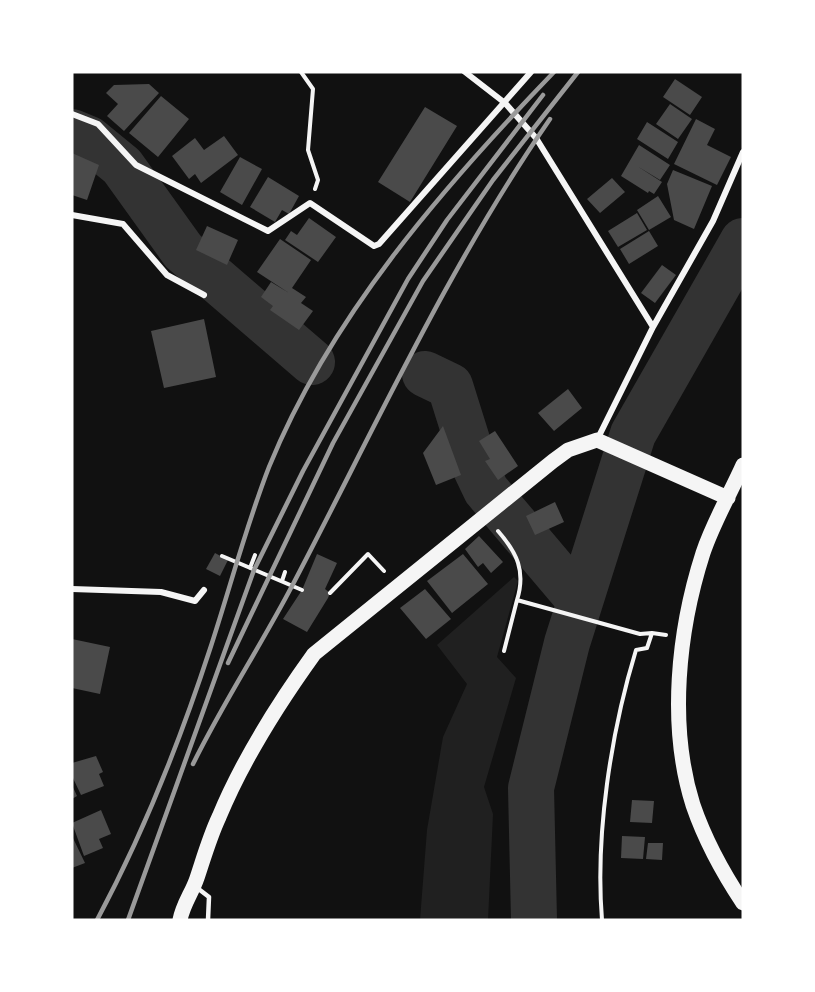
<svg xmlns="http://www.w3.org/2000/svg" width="815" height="992" viewBox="0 0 815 992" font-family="'Varela Round',sans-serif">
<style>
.green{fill:#202020}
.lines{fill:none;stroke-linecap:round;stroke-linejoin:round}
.river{stroke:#333;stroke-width:46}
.building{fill:#4a4a4a}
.path{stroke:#f5f5f5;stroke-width:4}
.service{stroke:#f5f5f5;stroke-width:4.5}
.minor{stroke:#f5f5f5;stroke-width:6}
.primary{stroke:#f5f5f5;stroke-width:15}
.rail{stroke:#9a9a9a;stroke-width:4.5}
</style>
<rect width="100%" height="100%" fill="#111"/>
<!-- green -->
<path class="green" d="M514,577l4,4 -21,76 19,21 -32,109 9,27 -5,106h-68l7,-90 16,-93 24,-53 -30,-39z"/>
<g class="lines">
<!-- river -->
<path class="river" d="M72,132l17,7 33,27 61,85 129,111
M425,374l25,12 26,83 10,21 94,111
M534,920l-3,-132 36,-145 66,-209 110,-193"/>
</g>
<!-- building -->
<path class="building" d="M675,79l27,18 -12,18 -27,-18z
M149,84l10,9 -35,38 -17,-15 11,-12 -12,-11 8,-8z
M161,96l28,23 -31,38 -29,-24z
M670,104l22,15 -14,20 -22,-15z
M425,107l32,19 -47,76 -32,-20z
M696,119l19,10 -8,16 24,12 -14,28 -43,-21z
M647,122l31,20 -10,17 -31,-20z
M224,136l14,19 -37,28 -6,-9 -6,5 -17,-23 23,-18 9,12z
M639,145l31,20 -10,15 -23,-14 25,16 -8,12 -5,-3 -1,2 -27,-17z
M72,153l27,12 -12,35 -15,-5z
M240,157l22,12 -20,36 -22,-13z
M673,170l39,16 -18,43 -20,-9 -7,-36z
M268,177l31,19 -10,18 -7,-4 -7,12 -25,-15z
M612,178l13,14 -25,21 -13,-14z
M658,196l13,21 -22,13 -12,-20z
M637,213l10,17 -29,17 -10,-16z
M309,218l27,19 -18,25 -33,-22 6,-9 6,4z
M207,226l31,14 -11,25 -31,-15z
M649,231l9,15 -29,18 -9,-15z
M280,239l31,21 -19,28 14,9 -5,6 12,8 -14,19 -29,-20 3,-4 -12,-9 10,-15 18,11 -32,-21z
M662,265l14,10 -21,28 -14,-10z
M204,319l12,58 -52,11 -13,-57z
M568,389l14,19 -28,23 -16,-18z
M443,426l18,49 -25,10 -13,-32z
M495,431l23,35 -20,14 -13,-19 5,-2 -11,-18z
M555,502l9,20 -29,13 -9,-19z
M479,536l24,26 -12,11 -8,-10 -5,4 -13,-18z
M215,553l13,7 -8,16 -14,-7z
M317,554l20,9 -12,26 5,4 -2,5 -21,34 -24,-13 19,-29z
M463,554l25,30 -36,29 -25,-32z
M425,589l26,30 -25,20 -26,-31z
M72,639l38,8 -10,47 -28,-6z
M96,756l7,16 -4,2 5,12 -23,9 -9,-19v-13z
M72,785l5,11 -5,3z
M632,800l22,1 -2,22 -22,-1z
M101,810l10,24 -12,5 4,9 -19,8 -12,-33z
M72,836l13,27 -13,5z
M622,836l23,1 -2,22 -22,-1z
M648,843h15l-1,17 -16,-1z"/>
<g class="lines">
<!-- path -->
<path class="path" d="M301,72l12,17 -5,61 10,30 -3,9
M498,531c19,22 28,40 19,69l123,34 12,-1
M222,556l80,34
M250,568l5,-13
M282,581l3,-9
M330,593l38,-39 16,17
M504,651l13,-51
M602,920c-7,-85 9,-188 34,-270l11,-2 5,-15 14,2"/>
<!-- service -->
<path class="service" d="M196,887l13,10 -1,23"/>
<!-- minor -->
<path class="minor" d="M465,72l40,31 31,35 117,189 -56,113
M72,114l26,10 38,41 132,66 42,-28 64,43 5,-2 152,-172
M72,215l51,9 44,51 37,20
M653,327l60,-106 30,-69
M72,589l89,3 34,9 9,-11"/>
<!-- primary -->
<path class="primary" d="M743,465c-13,29 -30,58 -40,88 -25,78 -35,173 -10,252 12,35 30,68 50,98
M180,920c3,-16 12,-27 17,-42 7,-21 13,-42 22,-61 24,-58 59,-113 95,-163l239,-193 15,-11 29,-10 131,58"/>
<!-- rail -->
<path class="rail" d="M228,663l105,-220 90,-162 70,-101 85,-108
M193,764c30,-61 67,-117 99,-178 82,-156 157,-321 258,-467
M97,920c46,-86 83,-179 113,-271 20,-61 36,-123 59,-182 61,-150 174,-280 285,-395
M128,920l126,-350 49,-99 105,-192 39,-59 96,-125"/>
</g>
<!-- border -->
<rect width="815" height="992" fill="none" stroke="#ffffff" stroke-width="147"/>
</svg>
